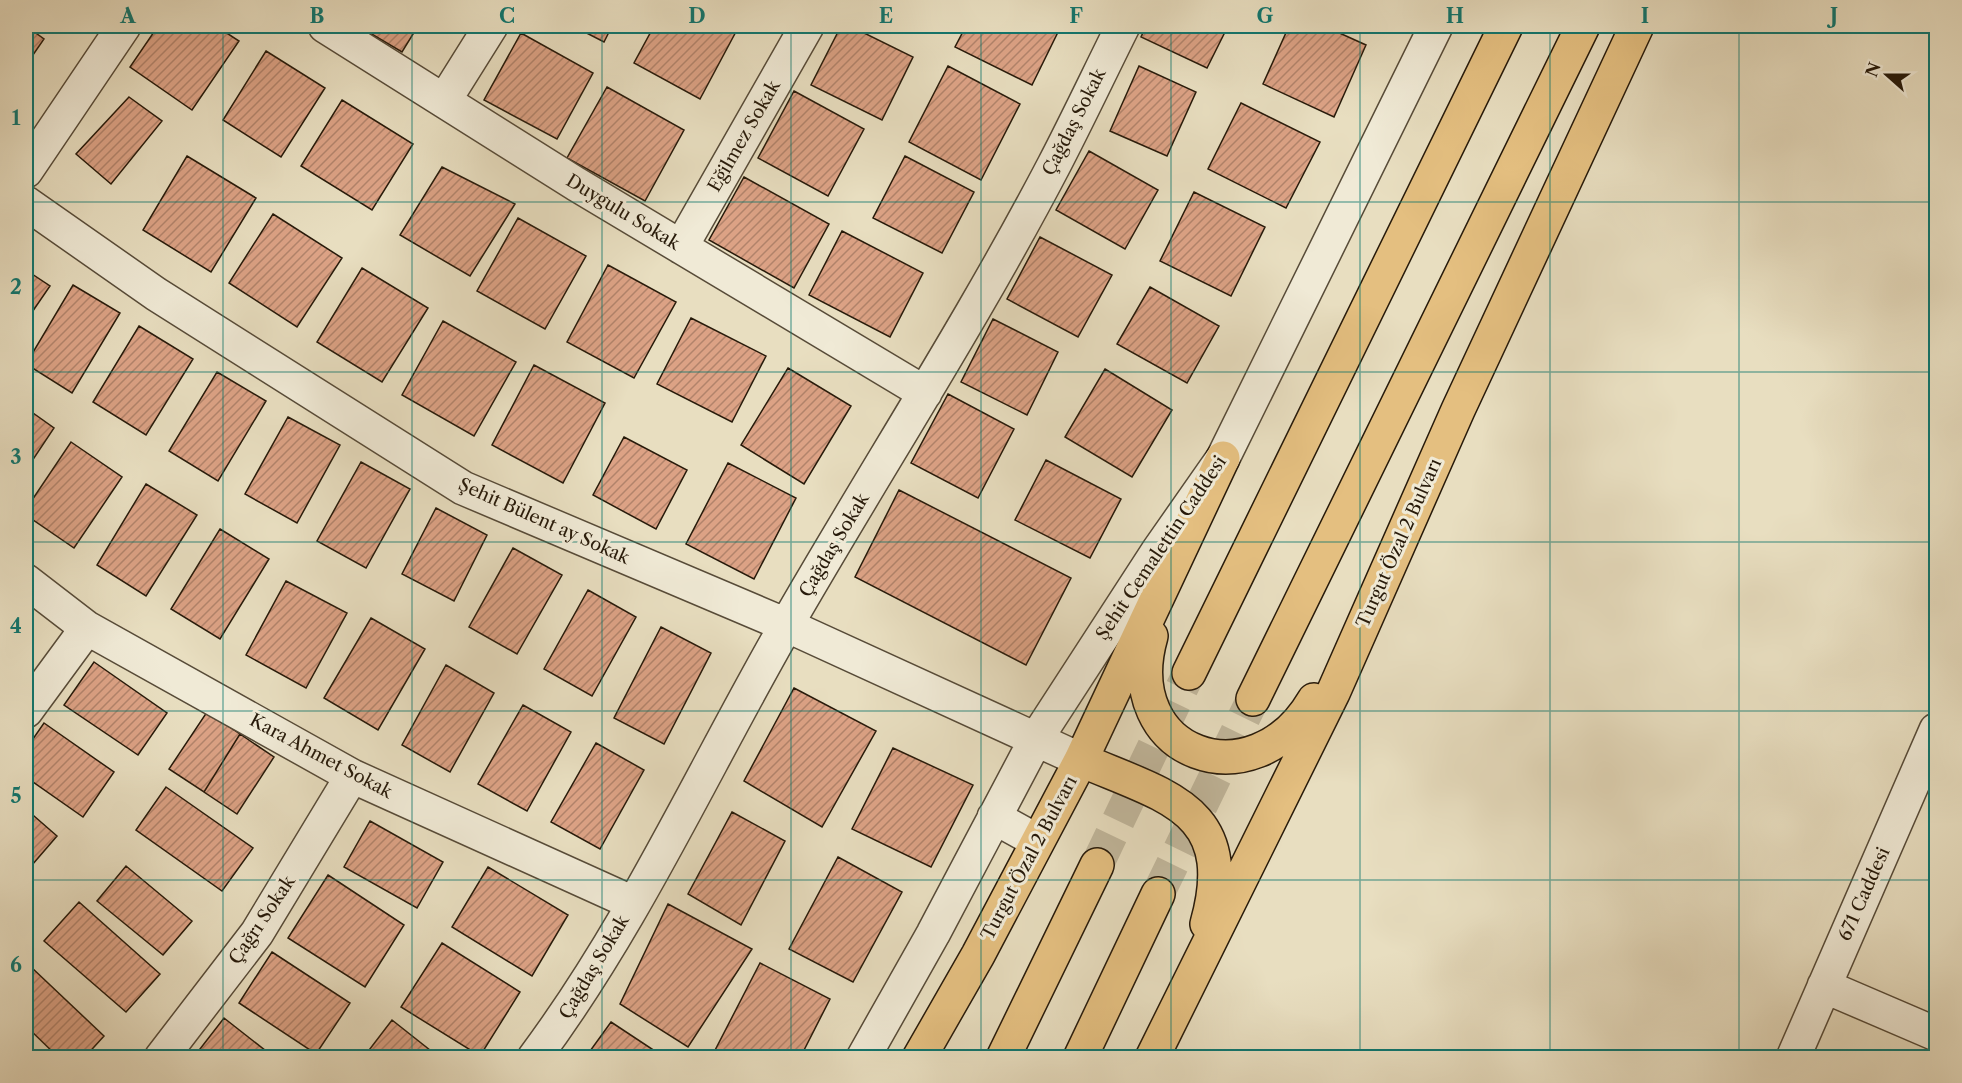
<svg xmlns="http://www.w3.org/2000/svg" width="1962" height="1083" viewBox="0 0 1962 1083" font-family="'Libre Caslon Text',serif">
<style>
.building{fill:url(#building-hatch);stroke:#271a0a;stroke-width:1.5}
.lines{fill:none;stroke-linecap:round;stroke-linejoin:round}
.highway-tunnel{stroke:#c1b79c;stroke-width:33;stroke-dasharray:33 16;stroke-linecap:butt}
.minor-casing{stroke:#574b38;stroke-width:36}
.highway-casing{stroke:#271a0a;stroke-width:36}
.minor{stroke:#f0ead6;stroke-width:33}
.highway{stroke:#e4bf80;stroke-width:33}
.grid{fill:none;stroke:#0f766e;stroke-width:1.5;stroke-opacity:0.55}
.labels{text-anchor:middle;dominant-baseline:central;stroke-width:6;stroke-linejoin:round;paint-order:stroke}
.street-label{font-size:18px;fill:#271a0a;stroke:#f0ead6}
.neatline{fill:none;stroke:#0f766e;stroke-width:2}
.grid-label{font-size:20px;text-anchor:middle;font-weight:bold;fill:#0f766e}
</style>
<defs>
<pattern id="building-hatch" width="6" height="6" patternUnits="userSpaceOnUse" patternTransform="scale(1.5)"><rect width="6" height="6" fill="#dca285"/><path d="M-1 1l2-2M0 6l6-6M5 7l2-2" fill="none" stroke="#b2836b"/></pattern>
</defs>
<rect width="100%" height="100%" fill="#e8dec0"/>
<filter id="stains"><feTurbulence type="fractalNoise" baseFrequency=".00333" numOctaves="4"/><feColorMatrix values="0 0 0 0 .2 0 0 0 0 .09 0 0 0 0 .02 0 0 0 .5 -.17"/></filter>
<radialGradient id="worn" r=".72"><stop offset=".6" stop-color="#630" stop-opacity="0"/><stop offset="1" stop-color="#630" stop-opacity=".3"/></radialGradient>
<!-- building -->
<path class="building" d="M26,26l18,13 -18,26z
M158,26h58l23,15 -47,69 -62,-43z
M358,26h60l-16,26z
M573,26h39l-8,16z
M654,26h85l-39,73 -66,-36z
M841,26h9l63,31 -31,63 -71,-35z
M966,26h95l-29,59 -77,-38z
M1146,26h82l-21,42 -66,-31z
M1289,26h35l42,19 -32,72 -71,-33z
M521,33l72,40 -36,66 -73,-39z
M266,51l59,37 -44,69 -58,-37z
M948,66l72,38 -39,76 -72,-38z
M1139,66l57,26 -29,64 -57,-25z
M607,87l77,43 -39,71 -78,-43z
M794,91l70,38 -36,67 -70,-38z
M129,97l33,24 -51,63 -35,-30z
M342,100l71,44 -41,66 -71,-44z
M1241,103l79,39 -34,66 -78,-39z
M1089,151l69,39 -33,59 -69,-39z
M187,156l69,42 -45,74 -68,-42z
M905,156l69,36 -32,61 -69,-35z
M442,167l73,37 -45,72 -70,-41z
M744,177l85,47 -35,64 -85,-48z
M1194,192l71,35 -34,69 -71,-35z
M273,214l69,44 -45,69 -68,-44z
M518,218l68,38 -41,73 -68,-38z
M842,231l81,42 -33,64 -81,-42z
M1040,237l72,38 -34,62 -71,-38z
M608,265l68,37 -42,76 -67,-36z
M362,268l66,40 -46,74 -65,-40z
M26,270l24,16 -24,35z
M73,285l47,28 -48,80 -46,-29z
M1150,287l69,39 -32,57 -70,-39z
M691,318l75,38 -34,66 -75,-38z
M993,319l65,33 -31,63 -66,-33z
M443,321l73,41 -42,74 -72,-41z
M139,326l54,33 -47,76 -53,-33z
M534,365l71,38 -42,80 -71,-38z
M788,368l63,38 -47,78 -63,-39z
M1105,369l67,41 -40,67 -67,-40z
M217,372l49,29 -48,80 -49,-30z
M948,394l66,35 -36,69 -67,-35z
M26,408l28,20 -28,42z
M288,417l52,28 -43,78 -52,-29z
M624,437l63,33 -31,59 -63,-34z
M71,442l51,35 -48,71 -48,-33v-6z
M1046,460l75,39 -31,59 -75,-38z
M361,462l49,27 -44,79 -49,-27z
M728,463l68,35 -42,81 -68,-35z
M146,484l51,31 -51,81 -49,-31z
M899,490l172,88 -45,87 -171,-88z
M436,508l51,27 -33,66 -52,-27z
M220,529l49,30 -49,80 -49,-30z
M513,548l49,27 -45,79 -48,-27z
M286,581l61,32 -41,75 -60,-33z
M588,590l48,27 -44,79 -48,-27z
M371,618l54,31 -47,81 -54,-32z
M661,627l50,26 -47,91 -50,-26z
M94,662l73,51 -29,42 -74,-50z
M446,665l48,28 -44,79 -48,-27z
M794,688l82,43 -54,96 -78,-46z
M523,705l48,27 -44,79 -49,-27z
M207,712l33,22 -36,58 -35,-23z
M44,723l70,49 -31,45 -57,-40v-28z
M240,734l34,23 -37,57 -33,-22z
M596,743l48,27 -44,79 -49,-27z
M893,748l80,37 -42,82 -79,-38z
M166,787l87,61 -31,43 -86,-61z
M26,809l31,27 -31,36z
M732,812l53,29 -44,84 -53,-31z
M370,821l73,41 -26,46 -73,-41z
M838,857l64,35 -49,90 -64,-33z
M126,866l66,55 -29,34 -66,-54z
M488,867l80,48 -36,61 -80,-49z
M328,875l76,50 -39,62 -77,-49z
M79,902l81,72 -34,38 -82,-71z
M668,904l84,45 -64,98 -68,-43z
M442,943l78,49 -40,64 -79,-49z
M272,952l78,51 -34,51 -77,-51z
M760,963l70,36 -30,59h-89z
M30,966l74,70 -20,22h-25l-33,-32v-55z
M224,1018l51,40h-82z
M392,1020l48,38h-77z
M611,1022l47,31 -3,5h-70z"/>
<g class="lines">
<!-- highway-tunnel -->
<path class="highway-tunnel" d="M1097,865l92,-192
M1158,894l95,-195"/>
<defs>
<path id="minor" d="M325,26l251,158 349,209
M444,101l47,-75
M26,171l98,-145
M26,203l130,91 307,194 323,137 295,135
M681,247l126,-221
M26,581l61,47 265,148 281,127
M26,711l61,-83
M994,817l43,24
M1824,986l112,48
M161,1058l96,-125 95,-157
M534,1058c100,-134 170,-290 253,-434 88,-153 185,-302 267,-459 24,-46 46,-93 69,-139
M863,1058l70,-124 103,-195 122,-188 65,-93 213,-432
M1793,1058l143,-328"/>
<path id="highway" d="M1151,636c-34,119 102,168 163,64
M1189,673l317,-647
M1253,699l330,-673
M1081,760c86,37 158,49 126,164
M919,1058l59,-103 103,-195 142,-302
M1003,1058l94,-193
M1080,1058l78,-164
M1152,1058l181,-365 125,-283 179,-384"/>
</defs>
<!-- minor casing -->
<use href="#minor" class="minor-casing"/>
<!-- highway casing -->
<use href="#highway" class="highway-casing"/>
<!-- minor -->
<use href="#minor" class="minor"/>
<!-- highway -->
<use href="#highway" class="highway"/>
</g>
<!-- grid -->
<path class="grid" d="M223,26v1032M412,26v1032M602,26v1032M791,26v1032M981,26v1032M1171,26v1032M1360,26v1032M1550,26v1032M1739,26v1032M26,202h1910M26,372h1910M26,542h1910M26,711h1910M26,880h1910"/>
<g class="labels">
<!-- street labels -->
<g class="street-label">
<text transform="translate(1074 122) rotate(-63)">Çağdaş Sokak</text>
<text transform="translate(744 136) rotate(-60)">Eğilmez Sokak</text>
<text transform="translate(623 212) rotate(31)">Duygulu Sokak</text>
<text transform="translate(544 521) rotate(24)">Şehit Bülent ay Sokak</text>
<text transform="translate(1399 543) rotate(-66)">Turgut Özal 2 Bulvarı</text>
<text transform="translate(834 545) rotate(-59)">Çağdaş Sokak</text>
<text transform="translate(1161 548) rotate(-56)">Şehit Cemalettin Caddesi</text>
<text transform="translate(321 756) rotate(28)">Kara Ahmet Sokak</text>
<text transform="translate(1029 858) rotate(-62)">Turgut Özal 2 Bulvarı</text>
<text transform="translate(1864 894) rotate(-66)">671 Caddesi</text>
<text transform="translate(262 920) rotate(-56)">Çağrı Sokak</text>
<text transform="translate(594 967) rotate(-59)">Çağdaş Sokak</text>
</g>
</g>
<!-- margin -->
<rect width="1962" height="1083" fill="none" stroke="#e8dec0" stroke-width="66"/>
<!-- north arrow -->
<g transform="translate(1887 75) rotate(291)" stroke="#f0ead6" stroke-width="4.5" paint-order="stroke">
<path d="M0-4.5L10 22L0 15L-10 22Z" fill="#271a0a"/>
<text y="-9" font-size="16" font-weight="bold" text-anchor="middle" fill="#271a0a">N</text>
</g>
<rect x="33" y="33" width="1896" height="1017" class="neatline"/>
<g class="grid-label">
<text x="128" y="23">A</text>
<text x="317" y="23">B</text>
<text x="507" y="23">C</text>
<text x="697" y="23">D</text>
<text x="886" y="23">E</text>
<text x="1076" y="23">F</text>
<text x="1265" y="23">G</text>
<text x="1455" y="23">H</text>
<text x="1645" y="23">I</text>
<text x="1834" y="23">J</text>
<text x="16" y="125">1</text>
<text x="16" y="294">2</text>
<text x="16" y="464">3</text>
<text x="16" y="633">4</text>
<text x="16" y="803">5</text>
<text x="16" y="972">6</text>
</g>
<rect width="100%" height="100%" filter="url(#stains)"/>
<rect width="100%" height="100%" fill="url(#worn)"/>
</svg>
